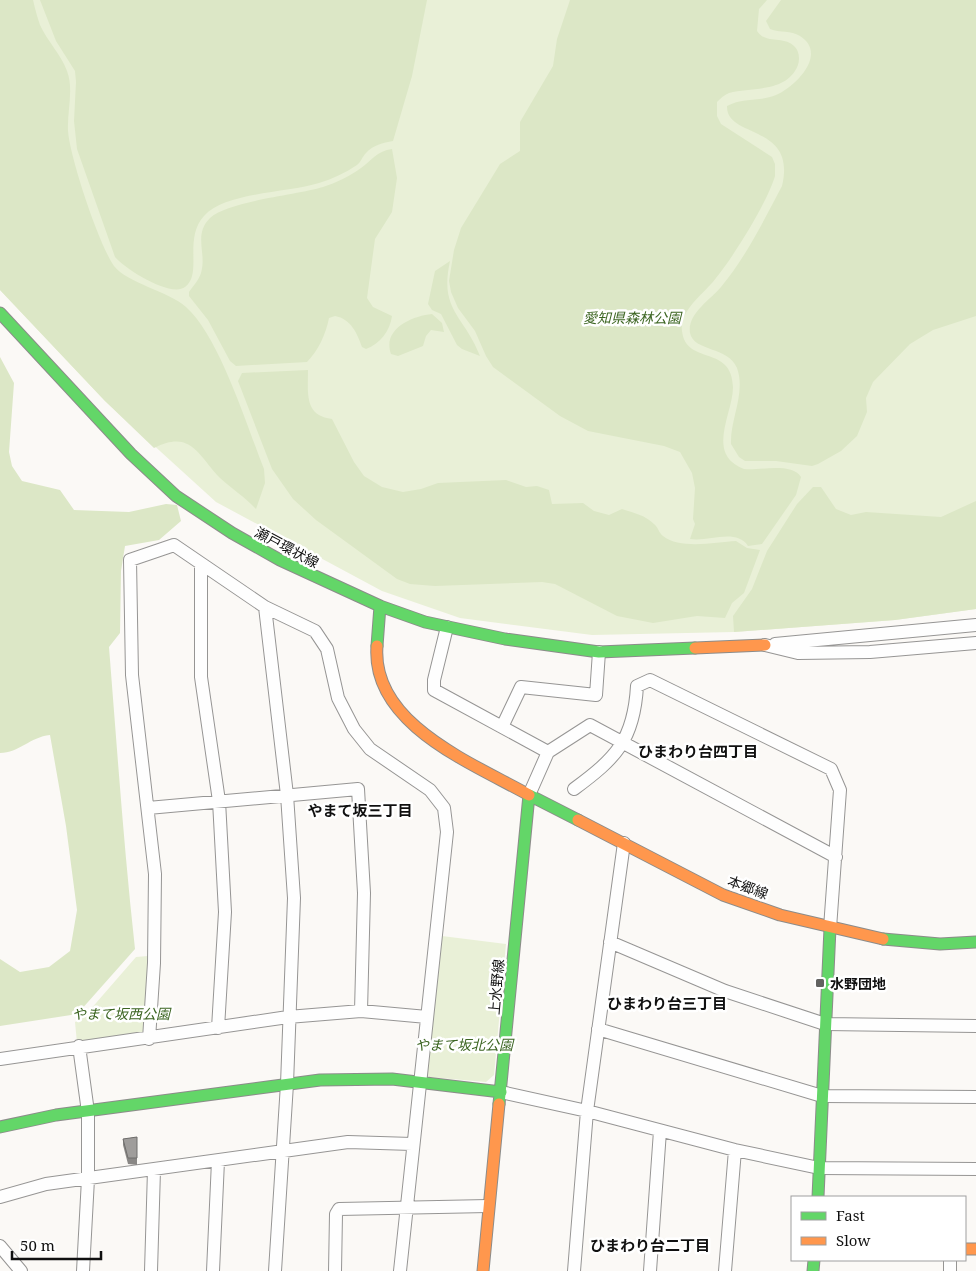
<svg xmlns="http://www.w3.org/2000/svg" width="976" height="1271" viewBox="0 0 976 1271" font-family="'Noto Serif','Noto Sans JP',serif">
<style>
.green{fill:#e9f0d7}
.forest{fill:#dce7c6}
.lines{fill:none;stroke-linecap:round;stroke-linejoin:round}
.street-casing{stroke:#969594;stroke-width:14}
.fast-casing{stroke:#8c8c8a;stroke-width:13}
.slow-casing{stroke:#8c8c8a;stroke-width:13}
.street{stroke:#fefefe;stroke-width:12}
.fast{stroke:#63d668;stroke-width:11}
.slow{stroke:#ff974d;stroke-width:11}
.wall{fill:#898785}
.building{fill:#9f9d9b;stroke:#6f6e6c}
.poi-dot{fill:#626260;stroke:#fff;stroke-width:2}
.labels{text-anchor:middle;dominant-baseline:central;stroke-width:5;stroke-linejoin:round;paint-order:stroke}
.park-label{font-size:14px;font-style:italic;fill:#3c6522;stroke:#fff}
.street-label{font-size:14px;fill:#101010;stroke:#fff}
.poi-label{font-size:14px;font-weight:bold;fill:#101010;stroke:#fff;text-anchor:start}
.neighbourhood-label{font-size:15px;font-weight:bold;fill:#101010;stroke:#fff}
</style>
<rect width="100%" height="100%" fill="#fbf9f6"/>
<!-- green -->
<path class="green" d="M0,0h976v609l-81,11 -161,12 -142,3 -132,-17 -78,-27 -166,-89 -111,-101 -105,-111z
M442,936l64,8 -12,131 -8,7 -57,-5 -3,-5z
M148,956l-3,73 -6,7 -62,7 -2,-21 8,-4 53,-61z"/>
<!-- forest -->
<path class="forest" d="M0,0h33c2,8 4,17 7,25 7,16 21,29 27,46 7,18 0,41 1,60 2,27 31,114 46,135 13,17 54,25 72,41 33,29 61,119 78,162l1,14 -9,26c-11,-12 -24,-20 -36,-31 -22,-23 -29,-49 -66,-30l-49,-47 -105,-111z
M40,0h387l-15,76 -19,65c-10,2 -20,4 -27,12 -4,4 -5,9 -9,12 -12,8 -25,14 -38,18 -32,10 -94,9 -115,33 -21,23 -1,58 -19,71 -14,11 -60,-18 -70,-30l-38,-108 -3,-28 2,-39 -1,-11 -19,-30z
M570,0h197l-8,9 -2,22c9,14 27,4 38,16 4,4 5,12 3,18 -11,28 -46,22 -69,28 -5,2 -8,5 -12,9v14l4,8 51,33 3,7v12c-8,27 -41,80 -59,102 -9,12 -22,21 -30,35 -3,5 -5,12 -4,18 4,35 50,13 51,56 0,27 -28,67 11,82 14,2 48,-7 57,8l-5,18 -34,49 -14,2c-12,-18 -39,-4 -58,-7l5,-15 -2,-5 2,-31 -3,-15 -12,-21 -16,-6 -76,-15 -28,-15 -67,-49 -7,-11 -11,-25 -17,-23 -7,-16 -2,-11 5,-31 7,-22 39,-64 20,-13v-29l33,-56 4,-27z
M781,0h195v316l-43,14 -23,14 -37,38 -7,16 1,14 -10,24 -16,15 -23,13 -6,2 -36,-5h-31l-6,-4 -8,-13c-1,-25 15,-51 6,-76 -9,-22 -43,-16 -47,-35 -3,-19 20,-33 31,-46 25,-30 43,-67 61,-101 15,-63 -56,-47 -55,-80 16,-9 33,-4 49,-11 20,-9 52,-41 24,-59 -9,-6 -20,-3 -30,-7l-4,-8z
M392,149l5,29 -5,34 -17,27 -8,59 6,9 19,9c-2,15 -12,28 -26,33l-4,-2c-5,-14 -11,-28 -27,-31l-6,2c-3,16 -11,33 -22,44l-71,4 -6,-5 -22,-41 -19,-24v-4c4,-6 10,-12 12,-19 6,-20 -8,-38 9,-55 18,-17 87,-23 113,-31 13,-4 27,-11 38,-19 11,-8 16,-17 31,-19z
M450,261c-11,50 14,54 30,95l-18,-7 -5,-4 -16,-31 -9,-4 -4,-6 7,-33z
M432,314l10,9 2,9 -13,-2 -5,6 -3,10 -25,10 -7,-2c-9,-25 21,-38 41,-40z
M0,357l14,26 -5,69 3,14 10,15 38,9 14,20 55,2 37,-8 11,1 4,16 -22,19 -34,6 -4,25 -1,62 -11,14c8,101 15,202 26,302l-55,62 -9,4 -71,11v-67l20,13 29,-5 21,-16 7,-41 -11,-84 -16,-91c-20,2 -31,18 -50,18z
M308,370c0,23 -4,46 24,49l22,43 10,14 18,11 21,5 18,-3 17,-6 68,-3 20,7 11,-1 12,4 3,14 31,-1 11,8 15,4 13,-6c12,4 23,6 32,15 4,3 5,9 9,12 18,14 53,6 73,5l11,7 13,2 -16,43 -12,10 -7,15 -28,-2 -44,7 -36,-7 -62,-32 -13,-2 -107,4 -25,-2 -13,-5 -81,-59 -23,-21 -21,-30 -34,-88 4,-8z
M813,487h8l15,22 15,6 15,-3 75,5 35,-16v108l-81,11 -161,12 -1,-16 19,-27 15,-38 30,-47z"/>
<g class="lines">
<defs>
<path id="street" d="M201,565v112l18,124 6,111 -7,116
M265,607l22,188 7,103 -7,186 -12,187
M447,627l-13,53v10l114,62
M775,644l201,-19
M765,645l33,8 72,-1 106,-9
M502,727l19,-40 75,8 3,-43
M574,789c42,-31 60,-49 63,-103l13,-6 181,89 9,21 -10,138
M529,795l19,-43 42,-27 246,132
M148,808l210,-19 6,104 -3,118
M610,942l115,49 100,33 151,2
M598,1029l224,67 154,1
M149,1039l5,-76 1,-89 -23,-199 -2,-115 44,-15 91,62 50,24 12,18 11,49 16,31 16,20 60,41 14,18 3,24 -47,439
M79,1046l9,66v67l-5,92
M0,1059l288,-42 73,-6 66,6
M501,1092l86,19 148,39 84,18 157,1
M0,1197l46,-13 302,-42 64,2
M0,1246l21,25
M151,1271l3,-101
M213,1271l5,-110
M335,1271l1,-57 3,-5 149,-3
M574,1271l13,-160 37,-268
M650,1271l10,-140
M725,1271l10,-121
M950,1271v-11"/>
<path id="fast" d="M0,313l131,141 45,42 56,37 48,27 100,46 -3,40
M380,606l45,16 80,17 94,13 96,-4
M883,939l57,5 36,-2
M499,1104l30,-309 49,25
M0,1127l56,-12 264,-35 72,-1 109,13
M818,1197l12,-269
M813,1271l1,-11"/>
<path id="slow" d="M377,646c-6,78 95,117 152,149
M695,648l70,-3
M578,820l145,75 57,20 103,24
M965,1249h11
M483,1271l16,-167"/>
</defs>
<!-- street casing -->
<use href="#street" class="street-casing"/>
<!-- fast casing -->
<use href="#fast" class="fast-casing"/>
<!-- slow casing -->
<use href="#slow" class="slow-casing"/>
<!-- street -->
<use href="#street" class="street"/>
<!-- fast -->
<use href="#fast" class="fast"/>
<!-- slow -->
<use href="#slow" class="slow"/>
</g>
<!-- wall -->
<path class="wall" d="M137,1137v28l-9,-1 -5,-19v-6z"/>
<!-- building -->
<path class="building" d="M137,1137v21h-9l-5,-19z"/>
<!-- markers -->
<rect class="poi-dot" x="815" y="978" width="10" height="10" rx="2.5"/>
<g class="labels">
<!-- park labels -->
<g class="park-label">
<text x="632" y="317">愛知県森林公園</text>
<text x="121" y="1013">やまて坂西公園</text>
<text x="464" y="1044">やまて坂北公園</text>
</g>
<!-- street labels -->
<g class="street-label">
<text transform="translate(287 547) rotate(28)">瀬戸環状線</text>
<text transform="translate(748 887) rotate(20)">本郷線</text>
<text transform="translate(496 987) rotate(-85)">上水野線</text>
</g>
<!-- poi labels -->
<g class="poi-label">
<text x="830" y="983">水野団地</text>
</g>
<!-- neighbourhood labels -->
<g class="neighbourhood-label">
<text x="698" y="751">ひまわり台四丁目</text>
<text x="360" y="810">やまて坂三丁目</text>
<text x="667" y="1003">ひまわり台三丁目</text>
<text x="650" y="1245">ひまわり台二丁目</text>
</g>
</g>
<!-- legend -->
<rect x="791" y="1196" width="175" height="65" fill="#ffffff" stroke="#9f9f9f"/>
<rect x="801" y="1212" width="25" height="8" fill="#63d668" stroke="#9f9f9f"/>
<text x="836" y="1221" font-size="15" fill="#101010">Fast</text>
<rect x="801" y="1237" width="25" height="8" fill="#ff974d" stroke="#9f9f9f"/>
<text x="836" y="1246" font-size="15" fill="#101010">Slow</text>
<!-- scale -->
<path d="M12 1251v8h89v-8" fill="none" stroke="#101010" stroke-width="2.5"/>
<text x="20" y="1251" font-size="15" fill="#101010" stroke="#ffffff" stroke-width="4" paint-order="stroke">50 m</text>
</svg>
